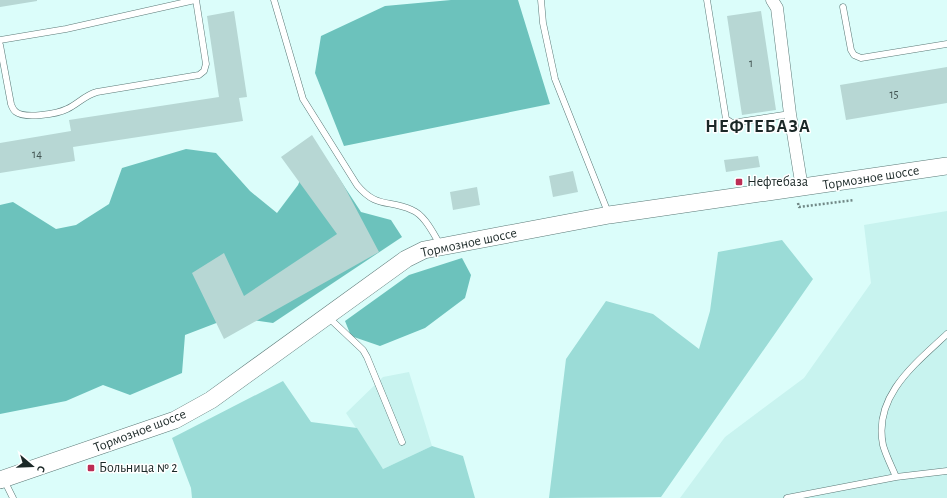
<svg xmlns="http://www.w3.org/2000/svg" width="947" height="498" viewBox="0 0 947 498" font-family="'Alegreya Sans',sans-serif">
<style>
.built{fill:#c8f3ef}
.green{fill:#9bdcd7}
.forest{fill:#6cc2bc}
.building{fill:#b7d7d4}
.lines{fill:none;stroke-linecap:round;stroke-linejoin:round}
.lane-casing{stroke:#5b7977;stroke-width:7}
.street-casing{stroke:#5b7977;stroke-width:13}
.secondary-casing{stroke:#5b7977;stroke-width:18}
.path{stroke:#718886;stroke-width:2.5;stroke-dasharray:2 2;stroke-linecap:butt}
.lane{stroke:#fff;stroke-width:6}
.street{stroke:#fff;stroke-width:12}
.secondary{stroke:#fff;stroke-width:17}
.poi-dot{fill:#bc2d55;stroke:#fff;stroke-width:1.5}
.labels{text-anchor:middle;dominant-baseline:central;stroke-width:3;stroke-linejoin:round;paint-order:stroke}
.number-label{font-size:12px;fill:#425452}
.street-label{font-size:14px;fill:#1b2827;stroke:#fff}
.poi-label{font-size:14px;fill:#1b2827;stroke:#fff;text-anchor:start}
.district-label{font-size:18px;font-weight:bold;letter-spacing:1px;fill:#1b2827;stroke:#fff}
</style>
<rect width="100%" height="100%" fill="#dbfdfa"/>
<!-- built -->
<path class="built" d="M947,211v287h-267l45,-61 79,-59 67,-95 -7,-58z
M409,372l23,74 -49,23 -37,-56 37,-36z"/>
<!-- green -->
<path class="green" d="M782,240l31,39 -152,218 -112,1 17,-139 40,-58 47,13 46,35 11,-38 8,-59z
M283,381l28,41 46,6 26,41 49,-23 31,10 12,42h-283l-1,-10 -19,-50z"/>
<!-- forest -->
<path class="forest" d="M451,0h67l32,104 -206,42 -29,-73 6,-37 64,-30z
M186,149l30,4 34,38 27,22 21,-28 11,-26 22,7 30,46 30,8 11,17 -129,86 -41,-6 -47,18 -3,38 -52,22 -27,-10 -37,16 -66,13v-209l13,-3 43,27 20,-4 33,-21 13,-36z
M462,258l9,17 -6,23 -40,30 -45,18 -29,-10 -6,-15 64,-46z"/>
<!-- building -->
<path class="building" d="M0,0h37v1l-37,6z
M234,11l13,86 -8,1 4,23 -170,26 2,14 -75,12v-30l71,-12 -2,-11 150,-23 -12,-81z
M761,11l15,99 -34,5 -15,-99z
M947,67v36l-101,17 -6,-35z
M312,135l31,49 36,68 -155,87 -32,-66 32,-20 20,43 93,-62 -56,-77z
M758,156l2,11 -34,5 -2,-12z
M573,171l5,21 -25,5 -4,-21z
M477,187l3,18 -27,5 -3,-18z"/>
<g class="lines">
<defs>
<path id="lane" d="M274,0l29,99 54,86c20,24 31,14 55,25 13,5 22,25 29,36
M541,0l2,23 12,56 54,136
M707,0l19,119 6,4 58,-9
M843,7l8,43 3,5 7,3 86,-14
M0,40l66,-11 129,-29
M0,45l11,59c1,3 2,6 5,8 9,7 41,2 51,-3 11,-5 18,-14 30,-17l102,-17 5,-4 2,-7 -10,-64
M328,317l35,33 4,7 35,85
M896,477c-4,-10 -10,-21 -13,-32 -10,-49 32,-81 64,-111
M4,480l9,18
M787,498l109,-21 51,-6"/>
<path id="street" d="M772,0l5,8 13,106 12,74"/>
<path id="secondary" d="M0,480l175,-60 36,-20 195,-141 18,-9 185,-35 338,-49"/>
</defs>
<!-- lane casing -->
<use href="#lane" class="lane-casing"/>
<!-- street casing -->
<use href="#street" class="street-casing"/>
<!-- secondary casing -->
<use href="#secondary" class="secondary-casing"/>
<!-- path -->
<path class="path" d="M798,203l1,4 55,-7"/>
<!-- lane -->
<use href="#lane" class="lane"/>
<!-- street -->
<use href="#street" class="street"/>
<!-- secondary -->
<use href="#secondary" class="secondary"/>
</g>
<!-- markers -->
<g class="poi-dot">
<rect x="735" y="178" width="8" height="8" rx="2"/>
<rect x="87" y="464" width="8" height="8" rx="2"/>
</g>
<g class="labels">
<!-- number labels -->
<g class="number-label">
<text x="751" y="63">1</text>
<text x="894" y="94">15</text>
<text x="37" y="154">14</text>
</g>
<!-- street labels -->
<g class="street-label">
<text transform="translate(871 178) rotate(-9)">Тормозное шоссе</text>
<text transform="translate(469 243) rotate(-12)">Тормозное шоссе</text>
<text transform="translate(140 431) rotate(-21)">Тормозное шоссе</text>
</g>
<!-- poi labels -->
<g class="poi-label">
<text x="747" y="182">Нефтебаза</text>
<text x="99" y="468">Больница № 2</text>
</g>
<!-- district labels -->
<g class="district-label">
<text x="758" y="127">НЕФТЕБАЗА</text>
</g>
</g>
<!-- north arrow -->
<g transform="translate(32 466) rotate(109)" stroke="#ffffff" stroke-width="3" paint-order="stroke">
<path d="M0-3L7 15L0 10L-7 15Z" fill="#1b2827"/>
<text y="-6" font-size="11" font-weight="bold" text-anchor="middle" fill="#1b2827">С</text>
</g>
</svg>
